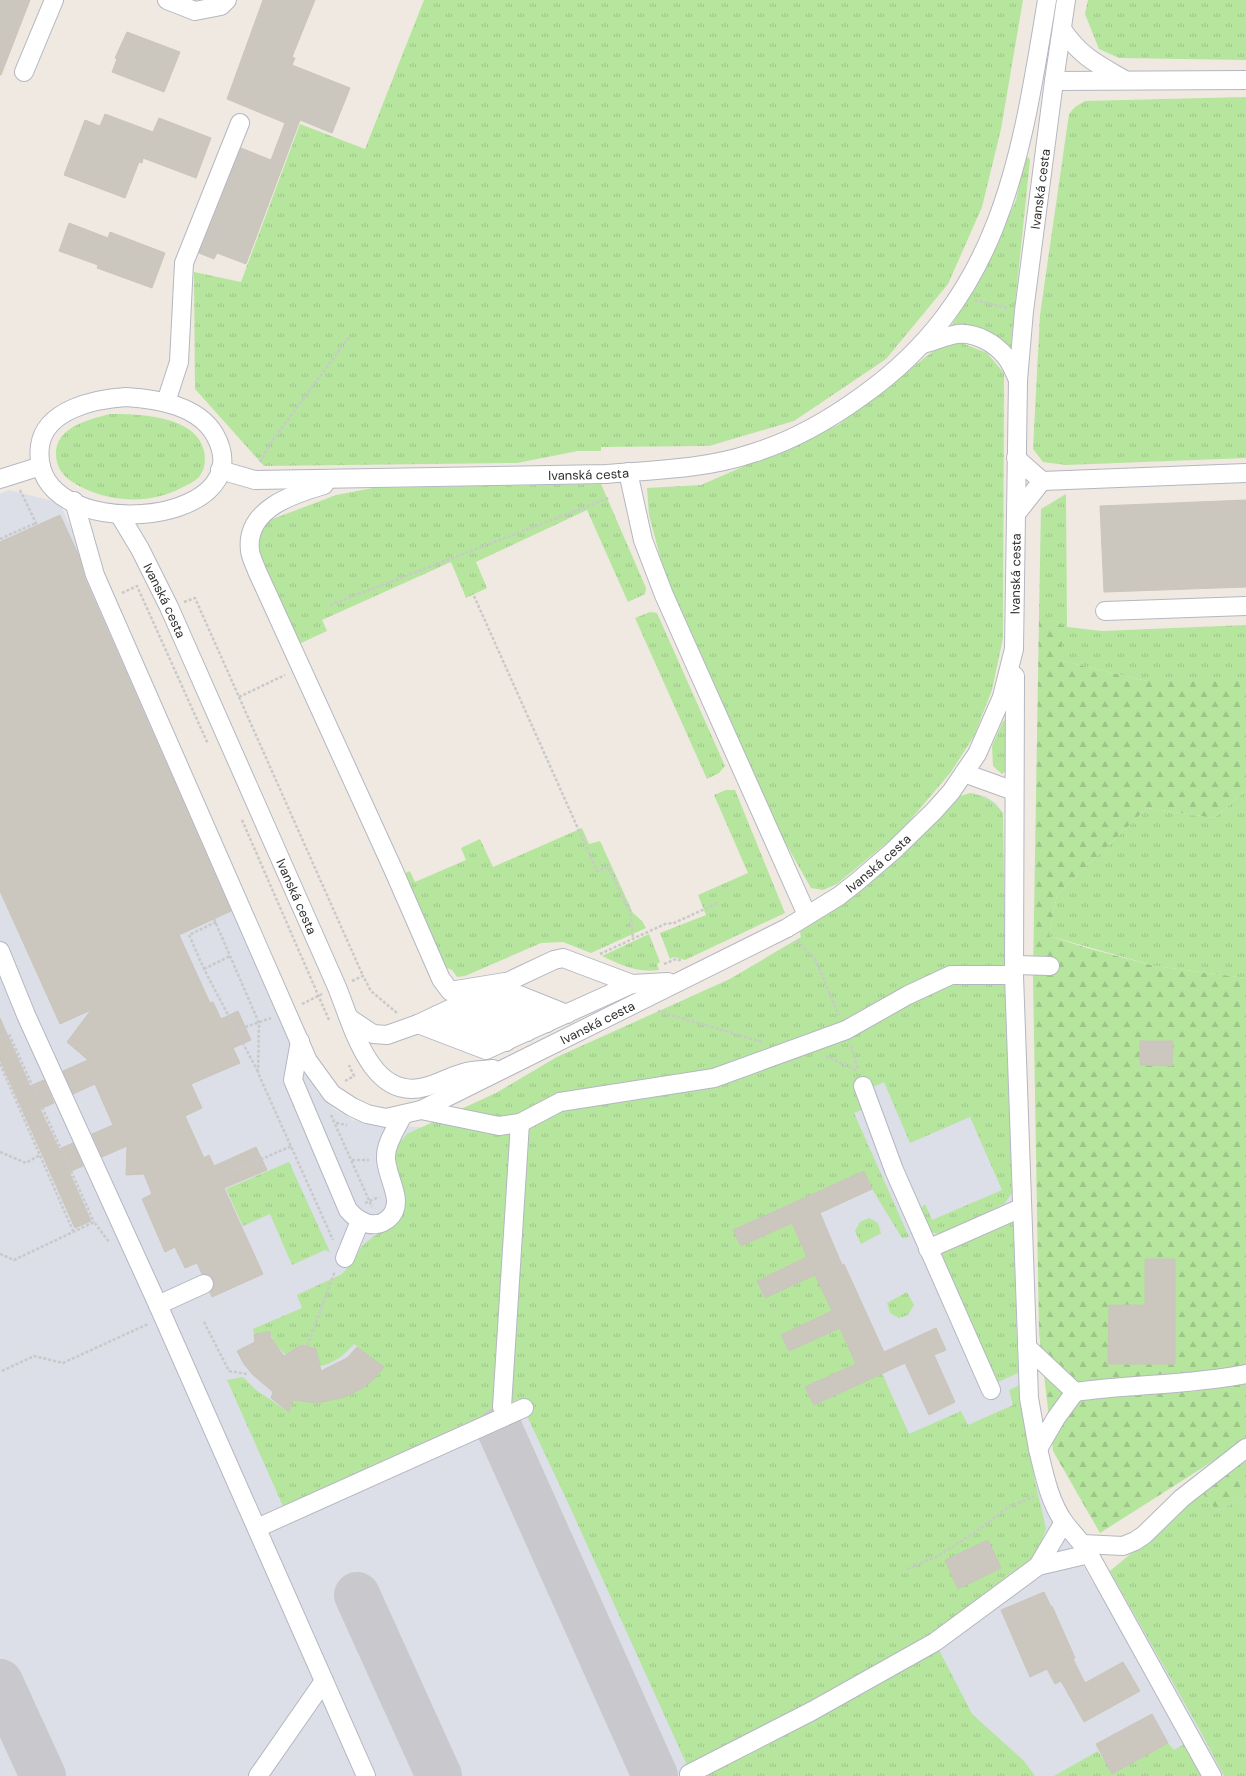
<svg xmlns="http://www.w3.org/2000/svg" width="1246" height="1776" viewBox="0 0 1246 1776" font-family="'DM Sans',sans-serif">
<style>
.airport{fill:#dcdee8}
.grass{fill:url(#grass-tufts)}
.forest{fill:url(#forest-firs)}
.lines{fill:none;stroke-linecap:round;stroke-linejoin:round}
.taxiway{stroke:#c9c8cc;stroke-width:46}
.building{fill:#cbc7bf;stroke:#cbc5ba}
.minor-casing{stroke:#b4b7c1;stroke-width:20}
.path{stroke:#c9c9c9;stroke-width:2.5;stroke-dasharray:3 2;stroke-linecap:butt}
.minor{stroke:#fff;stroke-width:18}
.labels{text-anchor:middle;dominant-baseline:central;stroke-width:3;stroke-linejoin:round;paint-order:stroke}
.street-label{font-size:13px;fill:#2e2e2e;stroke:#fff}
</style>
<defs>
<pattern id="grass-tufts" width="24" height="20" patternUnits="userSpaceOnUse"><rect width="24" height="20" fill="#b6e59e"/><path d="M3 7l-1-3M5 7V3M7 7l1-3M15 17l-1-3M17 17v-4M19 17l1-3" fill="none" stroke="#9dc588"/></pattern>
<pattern id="forest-firs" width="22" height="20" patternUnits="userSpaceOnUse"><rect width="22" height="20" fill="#b6e59e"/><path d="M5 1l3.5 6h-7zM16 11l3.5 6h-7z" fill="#9dc588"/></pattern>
</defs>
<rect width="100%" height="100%" fill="#efe9e1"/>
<!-- airport -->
<path class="airport" d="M9,490l51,13 218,511 39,78 17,17 19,11 21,5 48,2 74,-34 61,-36 173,-78 71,-42 -1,-5 68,-47 33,-29 26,-26 43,-37 15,3 11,7 7,10 2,167 13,393 17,108 58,102 17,-12 136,-114v319h-1246v-1282z"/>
<!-- grass -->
<path class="grass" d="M424,0h599l-22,129 -19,78 -34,77 -62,75 -92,62 -85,25 -108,1v4h-23l-61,12 -253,3 -69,-77 -1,-117 47,10 59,-158 65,25z
M1088,0h158v60l-127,-2 -20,-9 -14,-35z
M1246,97v361l-180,7 -23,-3 -10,-13 7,-134 29,-201 6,-7 10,-6z
M1028,157l2,3 -20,193c-17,-19 -34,-35 -60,-25l37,-62 29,-66 9,-42z
M957,341l30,12 17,20 -1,265 -11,52 -18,46 -23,36 -51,60 -63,52 -14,6 -12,-2 -38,-67 -107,-242 -17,-64 -2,-27 54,-3 137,-60 94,-73z
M110,414c28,0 86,1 94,37 2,9 1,18 -5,26 -5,5 -12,8 -18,11 -33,18 -79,14 -110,-7 -9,-6 -14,-14 -15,-25 -2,-28 31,-36 54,-42z
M601,484l45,104 -1,6 -17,8 -41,-92 -111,52 11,26 -21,10 -15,-36 -129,58 5,11 -28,13 -36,-78 -6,-31 13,-15 66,-25 37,-7z
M1066,494l1,133 35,4 144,-6v56h-99l-89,-21 -19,-44 2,-107z
M650,612l7,1 68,153 -6,7 -12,6 -72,-161z
M1008,719l-1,51 -5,4 -9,-8 -1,-20 11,-25z
M726,790h9l50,123 -100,47 -11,-3 -4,2 -10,-26 46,-18 -8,-20 50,-22 -34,-78z
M1246,790v188l-91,-12 -106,-30 8,-41 90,-87 67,10z
M970,793c15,3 23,7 33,20l2,167 7,213 -8,11 -63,30c-16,-1 -17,-11 -22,-24l6,-6 7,16 70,-30 -32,-73 -60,26 -26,-61 -13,6 -7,21 -10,4 55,124 -7,1 -30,-49 -8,-18 -131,59 8,16 51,-23 15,34 -50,24 7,17 51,-23 17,36 -51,24 8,15 51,-22 16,36 -51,23 9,18 68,-32 27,61 52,-23 7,14 45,-20 -4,-15 11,-5 15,96 11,48 -11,28 -27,18 -73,67 37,72 52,47 11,15h-343l-123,-271 -50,-106 -236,107 -56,-126 16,-3 13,13 33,22 4,-12c34,7 70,-4 90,-33l-29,-23c-10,11 -19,19 -34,22l-5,-17 -14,-4 -15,10 -12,-12 -4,-12 -16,4 -1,-6 49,-21 -5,-13 45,-21 11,-12 9,-16 12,-10 14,-8 7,-77 4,-8 8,-9 89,-41 61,-36 173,-78 71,-42 -1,-5 68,-47 33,-28 56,-60z
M582,828l7,16 11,-3 33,72 9,8 4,7 -55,25 -28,-11 -22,1 -76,33 -8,1 -5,-7 -7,-3 -44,-92 9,-4 5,11 51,-22 -5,-12 19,-9 13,28z
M649,934l11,28 -3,2 2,6c-22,3 -38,-5 -57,-14z
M289,1162l41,90 -5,-2 -33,15 -22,-51 -27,12 -17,-37z
M869,1218l9,5 3,10 -20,11 -6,-13 5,-9z
M1013,1219l5,154 -20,9 -4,-2 -53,-124 4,-8z
M907,1292l7,13 -6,10 -9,3 -9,-5 -3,-10z
M1201,1491l16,20 29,-14v279h-22l-22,-42 -92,-163 45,-37z
M1188,1742l17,34h-151l44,-25 15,23 55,-31 6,7z"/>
<!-- forest -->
<path class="forest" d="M1039,616l28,11 -9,33 89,21h99v109l-32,28 -67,-10 -90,87 -8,41 38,12 68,18 91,12v462l-146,93 -47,-82 -14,-118 -6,-357z
M1246,1457v40l-29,14 -16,-20z"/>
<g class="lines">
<!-- taxiway -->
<path class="taxiway" d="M500,1430l155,346
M357,1595l82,181
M0,1682l43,94"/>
</g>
<!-- building -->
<path class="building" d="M0,0h30l-29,75h-1z
M263,0h52l-23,57 3,1 -3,7 58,23 -18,45 -32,-13 -54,144 -29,-11 -3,6 -15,-6 42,-105 30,12 14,-37 -58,-24z
M127,32l53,20 -16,40 -52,-20 5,-13 -2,-1z
M105,114l48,18 6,-14 52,20 -15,40 -53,-20 -1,5 -3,-1 -14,36 -61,-23 21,-55 15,6z
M69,223l39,15 2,-6 55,21 -13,35 -55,-20 1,-3 -39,-14z
M1246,500v87l-142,5 -4,-86z
M60,515l19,41 6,23 146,332 -52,24 31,68 3,-1 8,17 17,-8 13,29 -18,8 7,15 -49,21 11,24 -17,8 19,42 5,-3 5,11 42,-19 11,23 -43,18 39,86 -51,23 -2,-5 4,-7 -4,-9 -8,-2 -5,-11 -12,5 -10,-21 -10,5 -23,-53 10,-5 -8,-20 -18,1 1,-29 -25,11 -10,-23 21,-9 -18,-41 -22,10 -10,-23 25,-11 -21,-18 24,-32 -31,14 -60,-133v-349z
M0,1018l30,68 14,-6 10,23 -14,6 19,40 14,-6 10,23 -14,6 22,49 -16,7 -75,-168z
M1140,1041h33l-1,25 -32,-1z
M864,1171l8,18 -52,24 22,52 2,-1 40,88 52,-24 10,22 -12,5 21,47 -26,13 -24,-52 -91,42 -9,-18 51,-23 -16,-36 -51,23 -8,-16 51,-24 -17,-36 -50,23 -8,-17 50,-24 -15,-34 -51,23 -8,-16z
M1145,1259h30v105h-67l1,-59h36z
M270,1331l1,7 13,18 17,-11 15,4 5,22 26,-13 10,-11 27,20 -11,13 -12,9 -16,8 -27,6 -25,-3 -4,12 -18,-14 2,-6 -20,-17 -9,-11 -7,-13 18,-9 -1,-7z
M988,1540l13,28 -43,21 -13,-29z
M1044,1592l7,15 1,-1 23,52 -2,1 12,24 38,-21 17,29 -56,31 -23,-41 -6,3 -8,-15 -17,8 -29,-67z
M1152,1714l16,29 -56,31 -16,-30z"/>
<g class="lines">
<defs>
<g id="minor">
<path d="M167,0l28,11 26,-5 6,-6"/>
<path d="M1062,29c19,28 35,35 63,51"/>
<path d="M24,72l30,-72"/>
<path d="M1054,81l192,-1"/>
<path d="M923,344c11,-3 23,-8 34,-10 18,-2 38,9 49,23 5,6 9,16 12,23"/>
<path d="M126,397c30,2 72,8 89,38 52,94 -188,113 -175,11 5,-37 56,-47 86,-49z"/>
<path d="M166,402l13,-40 5,-99 56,-140"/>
<path d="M1016,458l26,23 204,-8"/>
<path id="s1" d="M220,470l35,10 351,-6c49,-4 100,-5 147,-21 39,-12 76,-33 109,-57 140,-99 159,-239 185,-396"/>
<path d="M628,472l15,68 21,55 143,320"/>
<path d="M0,479l41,-13"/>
<path d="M324,485c-31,9 -79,24 -74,66 1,7 5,14 7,20l136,298 48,110 9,12 55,-9"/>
<path id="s2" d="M74,501l21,74 213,486 24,33 20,13 15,7 19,4 35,-8 366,-182 52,-32 19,-15 35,-30 41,-40 17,-19 26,-38 25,-57 12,-48 4,-269 6,-69 30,-230 12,-81"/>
<path id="s3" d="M119,514l21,35 29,58 167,378c16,37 33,117 89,102 16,-4 31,-14 47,-16 7,-1 14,-1 21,-2"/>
<path d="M1016,514l26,-33"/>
<path d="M1105,611l141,-5"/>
<path d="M1015,676l-1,299 15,423 9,51 18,-31 19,-26"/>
<path d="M964,773l50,18"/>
<path d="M0,951l26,64 132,290 208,471"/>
<path d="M1014,965l36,1"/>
<path d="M497,986l70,28"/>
<path d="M477,995l70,28"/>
<path d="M458,1005l69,27"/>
<path d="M437,1015l69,27"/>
<path d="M349,1018l24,16 14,1 31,-11 136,-64 9,-2 69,26 36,-2"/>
<path d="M418,1024l68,26 146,-66"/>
<path d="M300,1041l-7,39 55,130c8,9 17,16 29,14 4,0 8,-3 11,-5 20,-17 -4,-43 -2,-64 1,-14 11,-28 17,-40"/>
<path d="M863,1086l31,84 97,220"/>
<path d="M421,1110l78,16 21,-3 40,-21 154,-24 132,-48 62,-35 43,-20h63"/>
<path d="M928,1249l93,-41"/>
<path d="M345,1258l15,-37"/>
<path d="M158,1305l46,-21"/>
<path d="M1027,1347l48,45c57,-8 115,-7 171,-18"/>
<path d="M502,1407l18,-284"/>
<path d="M1038,1449c6,24 11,52 26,73 8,11 18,20 25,32l123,222"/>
<path d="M1064,1522l-26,44 51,-12"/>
<path d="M257,1528l267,-120"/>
<path d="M1083,1544l40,2 12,-5 9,-6 38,-37 64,-50"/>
<path d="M689,1774l123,-63 123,-69 103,-76"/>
<path d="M258,1776l66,-95"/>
</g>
</defs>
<!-- minor casing -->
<use href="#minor" class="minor-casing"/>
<!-- path -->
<path class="path" d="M975,300l32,8
M260,462l10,-18 79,-107
M20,490l17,35
M0,539l36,-16
M122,593l15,-7 71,158
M65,596l2,-1
M474,596l123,275 11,-4 22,45 3,26
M184,602l11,-4 168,378
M330,605l279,-107
M239,697l46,-22
M242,820l87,200
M179,851l3,-1
M214,919l45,104 -1,50 75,167
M216,922l-27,13 15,34 54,103
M797,941l18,18 24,56
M600,954l65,-30 9,-1 44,-20
M664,964l12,-5 6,2
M204,969l26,-13
M352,981l11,-5 8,15 26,22
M302,1004l20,-10
M658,1011l104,31
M231,1032l40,-14
M0,1037l9,-3 85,188
M851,1046l7,24
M826,1056l30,14
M0,1064l73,167
M345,1081l9,-5 -5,-11
M331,1115l41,92
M336,1123l11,2
M0,1152l26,11 14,-8
M352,1160h17
M219,1177l73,-31
M365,1203l14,-6
M0,1254l14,6 80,-38 15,20
M204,1322l25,49 18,3
M307,1346l28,-75
M2,1371l32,-15 29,7 85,-39
M907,1569l29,-12 38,-24 33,-25 27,-12"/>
<!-- minor -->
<use href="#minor" class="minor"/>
</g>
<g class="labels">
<!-- street labels -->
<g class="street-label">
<text stroke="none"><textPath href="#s2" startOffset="1986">Ivanská cesta</textPath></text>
<text stroke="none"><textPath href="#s1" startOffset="370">Ivanská cesta</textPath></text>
<text stroke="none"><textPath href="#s2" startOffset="1600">Ivanská cesta</textPath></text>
<text stroke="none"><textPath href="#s3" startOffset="98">Ivanská cesta</textPath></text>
<text stroke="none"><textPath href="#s2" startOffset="1265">Ivanská cesta</textPath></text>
<text stroke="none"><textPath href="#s3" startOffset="422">Ivanská cesta</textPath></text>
<text stroke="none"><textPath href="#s2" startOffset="941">Ivanská cesta</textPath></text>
</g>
</g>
</svg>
